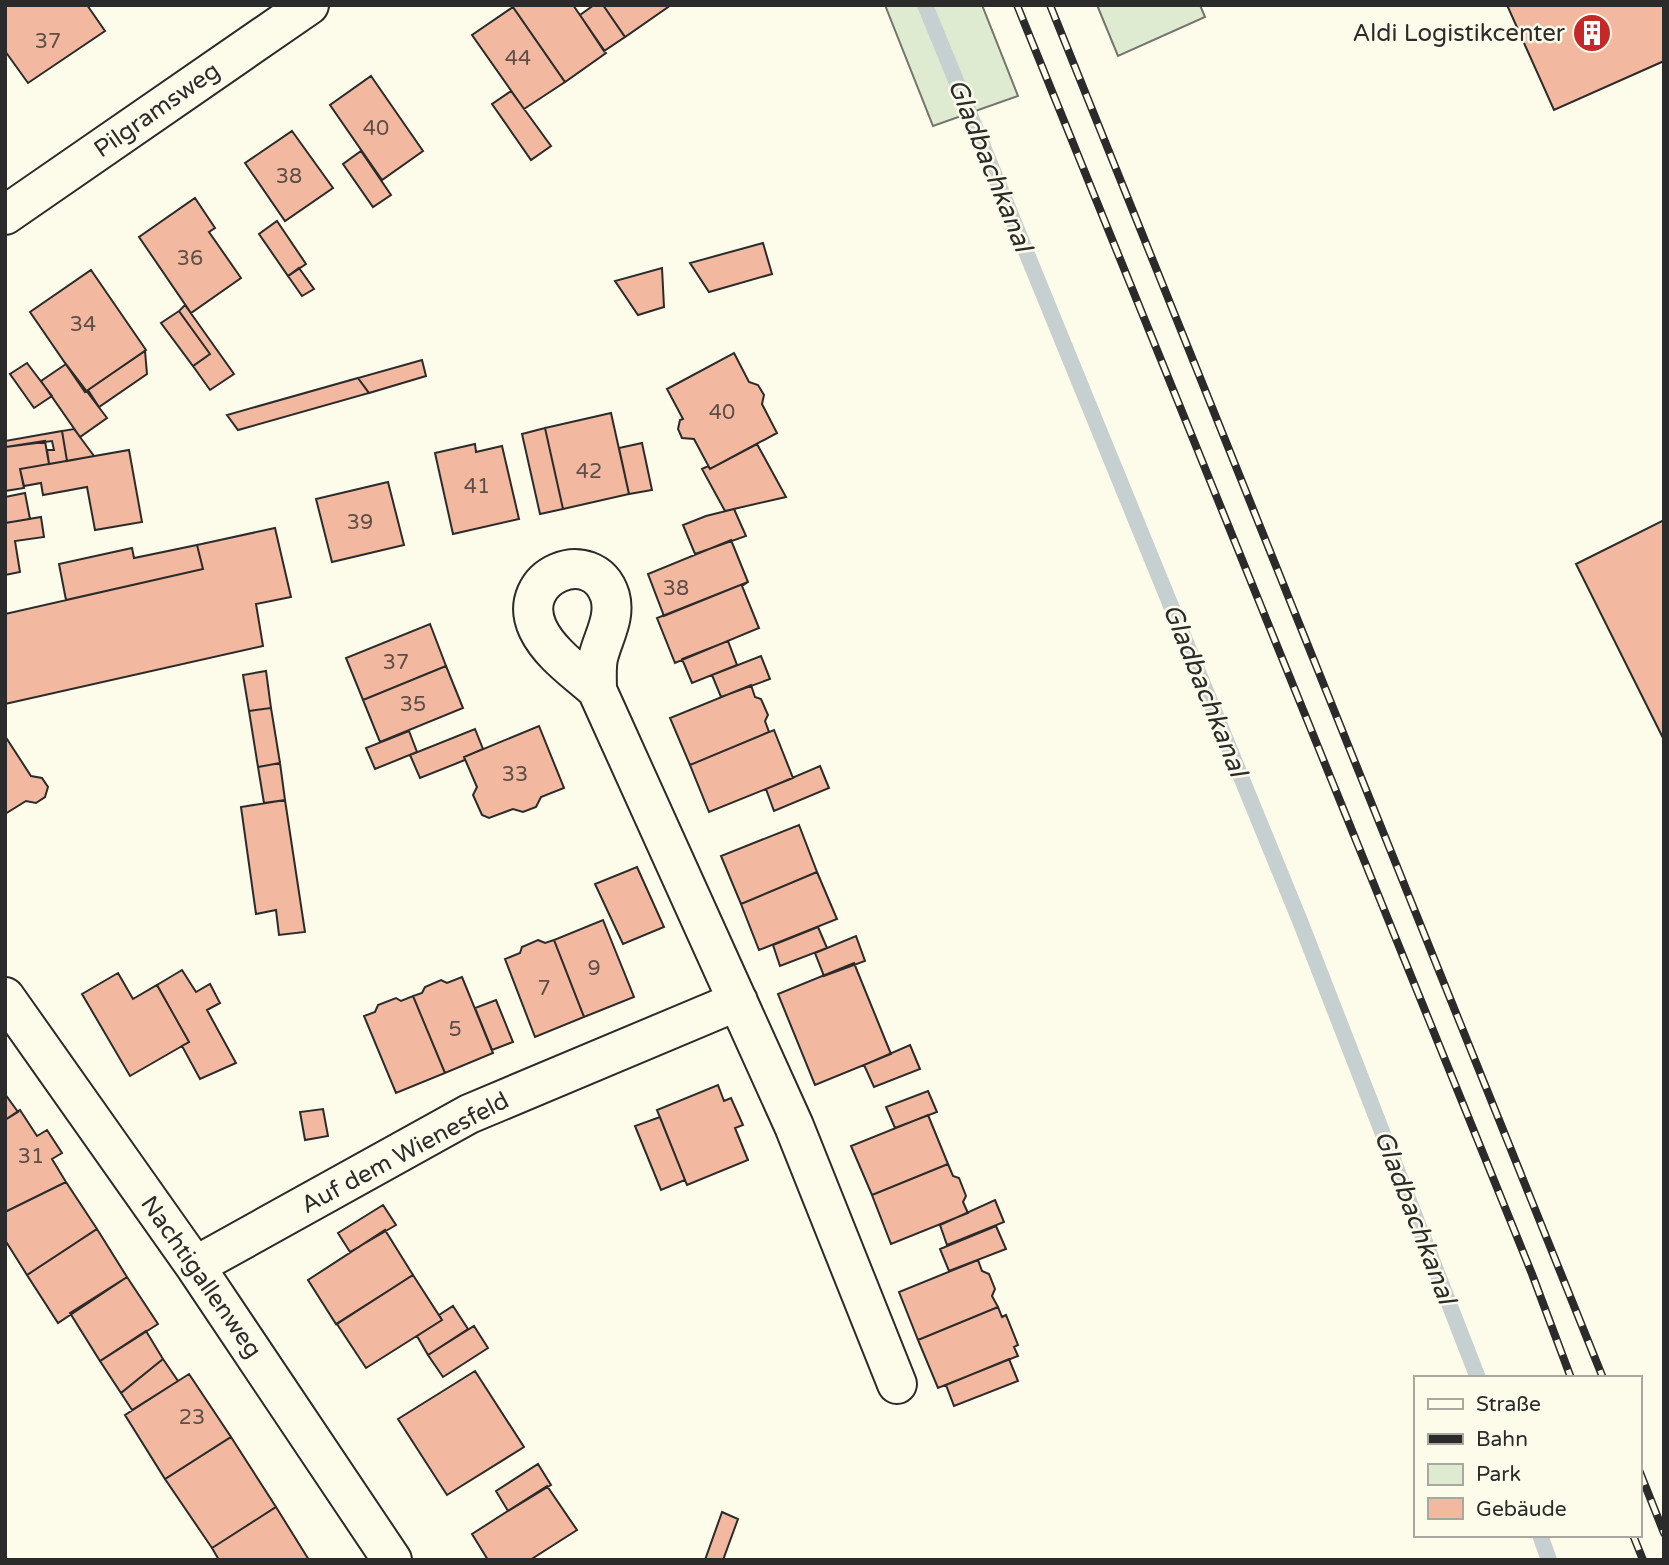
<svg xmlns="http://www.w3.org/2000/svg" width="1669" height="1565" viewBox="0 0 1669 1565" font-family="'Varela Round',sans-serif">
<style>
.green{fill:#deebd1;stroke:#74746e;stroke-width:2}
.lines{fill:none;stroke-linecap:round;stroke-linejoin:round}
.stream{stroke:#c7d0d0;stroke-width:16}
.building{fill:#f2b8a0;stroke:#2b2b2b;stroke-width:2}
.minor-casing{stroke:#2b2b2b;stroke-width:42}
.minor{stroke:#fdfbea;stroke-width:38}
.rail-casing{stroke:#2b2b2b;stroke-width:8}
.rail{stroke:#fdfbea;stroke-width:5;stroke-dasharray:16;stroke-linecap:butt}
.labels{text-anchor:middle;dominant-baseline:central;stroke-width:5;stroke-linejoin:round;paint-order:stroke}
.number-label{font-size:21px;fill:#5d4e48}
.poi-label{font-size:24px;fill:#2b2b2b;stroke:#fdfbea;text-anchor:end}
.street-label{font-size:24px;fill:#2b2b2b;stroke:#fdfbea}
.water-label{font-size:26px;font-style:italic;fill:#2b2b2b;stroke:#fdfbea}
</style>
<rect width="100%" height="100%" fill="#fdfbea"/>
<!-- green -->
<path class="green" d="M885,5h97l36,91 -85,30z
M1097,5h103l5,12 -87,39z"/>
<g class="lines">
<!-- stream -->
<path class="stream" d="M925,5l375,916 178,457
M1540,1535l9,25"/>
</g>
<!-- building -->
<path class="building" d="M5,5h82l18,26 -77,52 -23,-32z
M515,5h58l33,48 -41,29 -52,-75z
M594,5h9l22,32 -21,14 -24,-36z
M603,5h68l-46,32z
M1507,5h157v56l-110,49z
M513,7l52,75 -41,27 -52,-74z
M371,76l52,75 -41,29 -52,-75z
M511,91l40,55 -20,14 -39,-56z
M292,131l41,57 -48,33 -40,-58z
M361,151l30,44 -18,12 -30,-43z
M195,198l20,30 -6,4 32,46 -50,35 -52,-76z
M277,221l29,43 -18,12 -29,-42z
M763,243l9,31 -63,18 -19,-29z
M299,268l15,21 -12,7 -14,-20z
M662,268l2,39 -26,8 -23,-34z
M91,270l55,80 -61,42 -55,-80z
M185,305l49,69 -24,16 -17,-24 17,-12 -31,-43z
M179,311l31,43 -17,12 -32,-43z
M145,351l2,23 -48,33 -11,-17z
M734,353l15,29 9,3 6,10 -2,9 15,29 -67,36 -16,-30 -12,-1 -4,-9 2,-9 3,-1 -16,-30z
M422,360l4,16 -57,17 -11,-15z
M27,363l25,33 -18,12 -24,-34z
M66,364l41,54 -27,19 -39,-56z
M358,378l11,15 -131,37 -11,-15z
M611,413l18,81 -66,15 -18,-81z
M545,428l18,81 -23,5 -18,-80z
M74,429l6,8 14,19 -27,5 -5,-30z
M62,431l5,30 -18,3 -2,-14h7l-2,-9 -47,6v-6z
M45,441l4,23 -29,5 4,19 -19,3v-44z
M642,443l10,47 -23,4 -10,-46z
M475,444l1,8 26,-6 17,73 -66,15 -18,-81z
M757,444l29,53 -61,14 -23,-42 6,-3 2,3z
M129,450l13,72 -47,8 -8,-43 -44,8 -2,-12 -17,3 -4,-17z
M388,482l16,63 -72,17 -16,-63z
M25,493l5,26 -25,4v-26z
M734,509l12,27 -51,18 -12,-29 23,-9z
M41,517l3,20 -29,4 5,31 -15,3v-52z
M1664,520v220l-88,-176z
M275,528l16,69 -35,7 7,42 -258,58v-90l198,-45 -6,-24z
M731,540l17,42 -84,34 -16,-42z
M197,545l6,24 -137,31 -7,-36 73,-16 2,10z
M748,582l-6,4 17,42 -84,35 -18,-45z
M430,624l16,42 -83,34 -17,-42z
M728,641l9,24 -45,18 -10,-24z
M761,656l9,23 -49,18 -9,-22z
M446,666l17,42 -83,34 -17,-42z
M266,671l5,37 -22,3 -6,-36z
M751,685l4,12 6,2 7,16 -3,6 4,11 -79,33 -20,-47z
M271,708l9,55 -22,4 -9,-56z
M539,726l25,62 -23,9 -5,10 -13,5 -10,-3 -24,9 -7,-3 -9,-20 4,-8 -13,-30z
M475,729l8,20 -19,8 1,3 -45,18 -10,-23z
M774,730l19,48 -84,34 -19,-47z
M409,731l8,21 -42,17 -9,-21z
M5,736l26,40 11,2 6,9 -3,10 -9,6 -10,-2 -21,13z
M280,763l5,37 -21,3 -6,-36z
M820,766l9,22 -55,23 -8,-22z
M285,800l20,132 -26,3 -3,-25 -20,4 -15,-107z
M799,825l18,47 -76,32 -20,-48z
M637,867l27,60 -41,17 -28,-60z
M817,872l20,47 -78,31 -18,-46z
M603,920l31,77 -50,20 -30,-77z
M818,927l9,21 -47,18 -7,-21z
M856,936l9,25 -41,15 -9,-23z
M538,940l7,3 9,-3 30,77 -49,20 -30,-78 15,-6 2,-6z
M854,963l37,91 -76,31 -37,-91z
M182,970l14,22 14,-8 10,19 -13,7 29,53 -36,16 -18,-33 7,-4 -32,-57z
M118,973l15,26 24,-14 32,57 -59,34 -48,-82z
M462,977l31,76 -48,20 -32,-77 9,-3 3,-6 16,-7 6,3z
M413,996l32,77 -49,20 -32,-77 11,-4 3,-7 18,-7 5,3z
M496,1000l17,42 -21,8 -17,-42z
M910,1045l10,24 -46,18 -10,-22z
M718,1085l6,16 7,-3 12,27 -8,3 13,32 -61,25 -30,-75z
M928,1091l9,21 -42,16 -9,-21z
M5,1094l13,18 -13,8z
M323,1109l5,27 -23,4 -5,-28z
M20,1110l17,26 10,-6 15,23 -10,6 14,23 -61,30v-92z
M928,1115l20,49 -76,31 -21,-49z
M660,1117l25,63 -24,10 -26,-64z
M948,1164l5,12 6,2 7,18 -3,6 5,11 -77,31 -19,-49z
M66,1182l31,47 -70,46 -22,-35v-28z
M995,1200l9,22 -57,23 -7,-20z
M383,1205l13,20 -46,27 -12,-19z
M996,1226l10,23 -57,22 -9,-22z
M97,1229l30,48 -69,46 -31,-48z
M385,1230l28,45 -77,49 -28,-44z
M978,1260l4,11 7,3 6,15 -3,7 6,11 -80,33 -19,-48z
M413,1275l29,45 -76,48 -29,-44z
M127,1277l31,47 -58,37 -30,-48z
M453,1306l15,23 -40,26 -11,-19 25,-16 -3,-5z
M998,1307l4,10 4,-2 12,30 -4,2 4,9 -80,32 -20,-48z
M474,1326l14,22 -45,29 -15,-22z
M146,1331l17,28 -42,34 -21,-32z
M163,1359l15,22 -46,29 -11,-17z
M1009,1359l9,22 -64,25 -8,-21z
M475,1371l49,76 -77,48 -49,-76z
M189,1374l42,63 -66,42 -40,-64z
M231,1437l45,70 -64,41 -47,-69z
M538,1464l13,21 -43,26 -12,-20z
M547,1486l30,44 -47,30h-42l-16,-26z
M276,1507l33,53h-90l-7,-12z
M722,1512l16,7 -15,41h-18z"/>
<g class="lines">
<defs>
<path id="minor" d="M5,215l304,-210
M597,690c0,-10 -1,-22 1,-32 5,-21 18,-40 12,-62 -17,-53 -97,-20 -72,33 12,25 39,43 59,61l197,436 103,258
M5,997l190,269 197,294
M195,1266l274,-152 269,-113"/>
</defs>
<!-- minor casing -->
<use href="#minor" class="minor-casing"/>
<!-- minor -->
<use href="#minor" class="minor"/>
<defs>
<path id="rail" d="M1017,5l515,1269 39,104
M1050,5l553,1373
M1639,1470l25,63
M1633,1535l10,25"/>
</defs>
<!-- rail casing -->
<use href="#rail" class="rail-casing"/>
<!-- rail -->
<use href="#rail" class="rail"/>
</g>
<!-- icons -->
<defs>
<symbol id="building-disc" viewBox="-11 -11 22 22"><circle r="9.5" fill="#c62828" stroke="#fdfbea"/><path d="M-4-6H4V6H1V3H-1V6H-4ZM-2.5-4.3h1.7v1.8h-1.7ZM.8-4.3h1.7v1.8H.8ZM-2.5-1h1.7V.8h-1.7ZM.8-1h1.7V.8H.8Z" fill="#fff"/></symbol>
</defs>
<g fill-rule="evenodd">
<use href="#building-disc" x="1570" y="11" width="44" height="44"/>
</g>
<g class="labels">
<!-- number labels -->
<g class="number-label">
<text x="48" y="41">37</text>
<text x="518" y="58">44</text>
<text x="376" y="128">40</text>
<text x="289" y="176">38</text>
<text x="190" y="258">36</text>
<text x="83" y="324">34</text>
<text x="722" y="412">40</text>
<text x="589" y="471">42</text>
<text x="477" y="486">41</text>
<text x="360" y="522">39</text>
<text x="676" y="588">38</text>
<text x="396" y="662">37</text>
<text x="413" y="704">35</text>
<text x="515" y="774">33</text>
<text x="594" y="968">9</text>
<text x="544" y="988">7</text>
<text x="455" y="1029">5</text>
<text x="31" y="1156">31</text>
<text x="192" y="1417">23</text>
</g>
<!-- poi labels -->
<g class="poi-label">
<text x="1565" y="33">Aldi Logistikcenter</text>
</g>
<!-- street labels -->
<g class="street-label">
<text transform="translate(157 110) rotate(-35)">Pilgramsweg</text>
<text transform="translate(405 1153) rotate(-28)">Auf dem Wienesfeld</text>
<text transform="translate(201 1277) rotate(55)">Nachtigallenweg</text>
</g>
<!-- water labels -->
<g class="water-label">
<text transform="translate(990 165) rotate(68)">Gladbachkanal</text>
<text transform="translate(1205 690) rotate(68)">Gladbachkanal</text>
<text transform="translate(1415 1217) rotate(69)">Gladbachkanal</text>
</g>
</g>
<!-- border -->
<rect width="1669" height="1565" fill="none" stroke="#2b2b2b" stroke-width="14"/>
<!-- legend -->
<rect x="1414" y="1376" width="228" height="161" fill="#fdfbea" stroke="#a9a89e" stroke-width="2"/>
<rect x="1428" y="1399" width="35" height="10" fill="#fdfbea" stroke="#a9a89e" stroke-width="2"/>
<text x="1476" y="1411" font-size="21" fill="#2b2b2b">Straße</text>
<rect x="1428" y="1434" width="35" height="10" fill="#2b2b2b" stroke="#a9a89e" stroke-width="2"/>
<text x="1476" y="1446" font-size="21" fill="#2b2b2b">Bahn</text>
<rect x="1428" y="1464" width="35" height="21" fill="#deebd1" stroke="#a9a89e" stroke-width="2"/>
<text x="1476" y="1481" font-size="21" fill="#2b2b2b">Park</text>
<rect x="1428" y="1498" width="35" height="21" fill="#f2b8a0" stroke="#a9a89e" stroke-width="2"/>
<text x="1476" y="1516" font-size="21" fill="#2b2b2b">Gebäude</text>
</svg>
